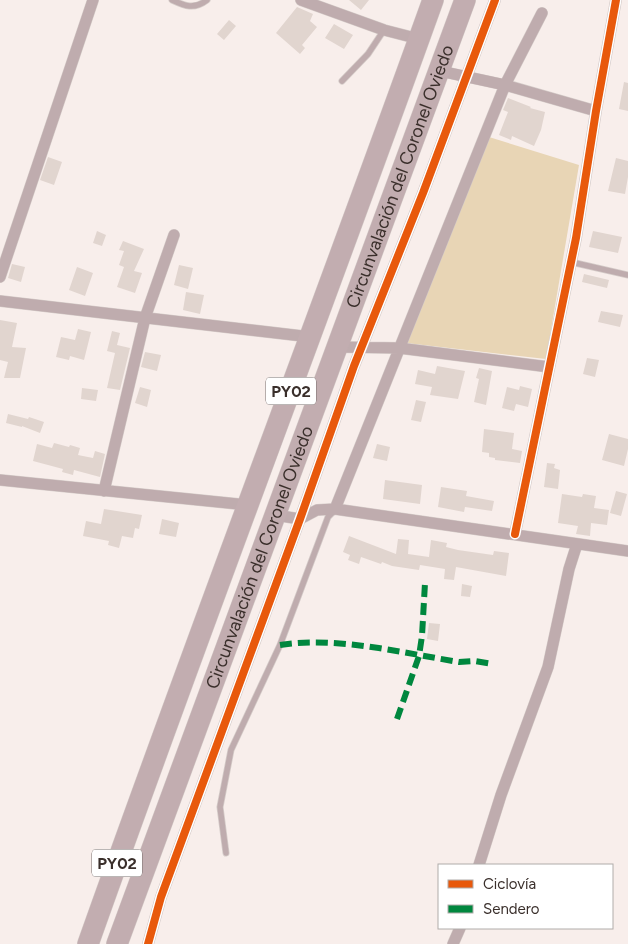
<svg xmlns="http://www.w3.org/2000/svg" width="628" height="944" viewBox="0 0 628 944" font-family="Figtree,sans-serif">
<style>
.green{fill:#e8d5b5}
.building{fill:#e1d5cf}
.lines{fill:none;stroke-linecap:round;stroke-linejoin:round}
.lane-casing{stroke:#d5ccc9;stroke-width:7}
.street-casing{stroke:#d5ccc9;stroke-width:12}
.highway-casing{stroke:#d5ccc9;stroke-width:22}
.lane{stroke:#bfacae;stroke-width:5.5}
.street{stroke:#bfacae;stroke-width:11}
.highway{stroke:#c2adb0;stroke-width:21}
.quiet{stroke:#00873e;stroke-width:6;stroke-dasharray:12 6;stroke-linecap:butt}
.cycleway-casing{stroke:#fff;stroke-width:11}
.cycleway{stroke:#e8590c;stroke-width:8}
.labels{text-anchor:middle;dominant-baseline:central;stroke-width:4;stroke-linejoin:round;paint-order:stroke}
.shield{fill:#fff;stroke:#756d6b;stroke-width:1}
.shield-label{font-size:16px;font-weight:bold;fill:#3a2f2b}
.street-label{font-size:18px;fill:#3a2f2b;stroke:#fff}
</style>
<rect width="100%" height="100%" fill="#f8eeeb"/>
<!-- green -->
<path class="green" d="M489,137l90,28 -33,194 -140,-16z"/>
<!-- building -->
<path class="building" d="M349,0h20l-8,10z
M297,7l16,7 -3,7 7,6 -15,18 3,3 -5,6 -24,-21z
M229,20l7,6 -12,14 -7,-6z
M334,24l19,11 -9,14 -19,-11z
M624,82l4,1v28l-9,-2z
M508,98l23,9 -1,1 15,4 -4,18 -7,16 -22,-10 -1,4 -12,-5 9,-23 -5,-2z
M48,157l14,5 -8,23 -14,-5z
M616,158l12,3v16l-3,17 -17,-3z
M97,231l9,4 -4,11 -9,-3z
M593,231l29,6 -4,16 -29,-6z
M123,241l21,8 -10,22 8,2 -7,20 -18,-6 7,-20 -5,-2 5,-14 -5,-1z
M12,264l13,3 -4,15 -13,-4z
M179,265l14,3 -5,21 -14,-4z
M77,267l16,6 -8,23 -16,-6z
M584,274l25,6 -2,8 -25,-6z
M186,292l18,3 -4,19 -17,-4z
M601,311l22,4 -3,12 -22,-5z
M0,320l17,3 -5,24 14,1 -6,30h-16l4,-16 -8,-2z
M78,329l13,3 -7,28 -14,-4 -1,4 -13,-3 5,-20 14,3z
M112,331l8,2 -3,12 13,3 -10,42 -13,-2 8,-35 -8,-2z
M145,352l16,3 -4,16 -16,-4z
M587,358l12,2 -4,17 -12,-3z
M437,366l28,5 -7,28 -28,-4 2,-8 -17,-3 3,-14 17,4z
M479,368l13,3 -6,34 -12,-3 5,-23 -3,-1z
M520,386l12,3 -4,18 -12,-3 -2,7 -12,-3 5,-21 12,3z
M140,387l11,3 -4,17 -12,-4z
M82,388l16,2 -2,11 -15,-2z
M416,400l10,2 -5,20 -10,-2z
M8,414l20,5 1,-2 15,5 -4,11 -18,-7v1l-16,-4z
M484,429l30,4 -2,16 10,2 -2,12 -25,-3v-2l-6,-1v-4l-7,-1z
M609,434l19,5v10l-4,17 -22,-6z
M54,443l15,4 1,-2 10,3 -2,7 15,3 2,-7 10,3 -5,23 -26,-7 -1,5 -11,-3 1,-3 -30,-8 4,-17 15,4z
M377,444l13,3 -3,14 -14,-3z
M547,463l8,1 -1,4 6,2 -2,19 -14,-2z
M385,480l37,5 -2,19 -37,-5z
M441,487l26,4 -1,5 28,5 -2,10 -27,-4 -1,5 -26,-5z
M616,491l11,3 -6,22 -11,-3z
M562,494l20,3 1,-3 13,2 -2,12 15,2 -2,15 -16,-2 -1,13 -14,-2 2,-8 -20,-3z
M104,509l38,6 -3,14 -4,-1 -2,10 -11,-2 -3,12 -11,-3 1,-4 -26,-5 3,-15 15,3z
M162,519l17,4 -3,14 -17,-3z
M349,536l47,18 2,-15 11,1 -1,14 21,3 2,-17 16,3 -1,4 12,3 35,5 1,-4 15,2 -3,23 -50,-9 -2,13 -10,-1 1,-10 -25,-4 -1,5 -27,-4 -10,-4 -1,2 -20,-7 -2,7 -11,-4 2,-5 -7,-3z
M462,584l10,2 -2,11 -9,-1z
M429,623l11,1 -2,17 -11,-2z"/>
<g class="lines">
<defs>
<path id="lane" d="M172,0c13,6 22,10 35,0
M342,81l26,-27 16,-24
M571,262l57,13
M226,853l-6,-46 11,-57 49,-105 48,-128 6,-6"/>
<path id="street" d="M301,0l83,30 35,9
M440,71l65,14 91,26
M0,277l93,-277
M0,301l311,36
M337,347l62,1 150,19
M0,480l248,25
M104,491l41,-173 29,-83
M335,509l170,-424 37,-72
M275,515l25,4 17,-9 18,-1 293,42
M515,534l61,-296 20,-127 20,-111
M479,865l22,-70 47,-128 21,-98 8,-25
M148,944l13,-47 139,-378 54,-153 69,-173 72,-193
M453,944l7,-16"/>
<g id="highway">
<path d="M88,944c112,-316 232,-629 345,-944"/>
<path id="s1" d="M117,944l348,-944"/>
</g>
</defs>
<!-- lane casing -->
<use href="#lane" class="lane-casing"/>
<!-- street casing -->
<use href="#street" class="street-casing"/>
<!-- highway casing -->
<use href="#highway" class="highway-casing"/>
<!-- lane -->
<use href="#lane" class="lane"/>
<!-- street -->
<use href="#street" class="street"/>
<!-- highway -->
<use href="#highway" class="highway"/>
<!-- quiet -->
<path class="quiet" d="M280,645c56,-9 123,8 179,17l16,-1 18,3
M397,719l22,-63 3,-20 3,-53"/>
<defs>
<path id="cycleway" d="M515,534l61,-296 20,-127 20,-111
M148,944l13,-47 139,-378 54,-153 69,-173 72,-193"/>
</defs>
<!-- cycleway casing -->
<use href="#cycleway" class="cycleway-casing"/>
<!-- cycleway -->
<use href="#cycleway" class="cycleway"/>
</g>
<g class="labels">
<!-- shield labels -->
<g class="shield">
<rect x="266" y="377.5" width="50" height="27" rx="4"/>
<rect x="92" y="849.5" width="50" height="27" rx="4"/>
</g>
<g class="shield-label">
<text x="291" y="391">PY02</text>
<text x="117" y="863">PY02</text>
</g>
<!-- street labels -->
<g class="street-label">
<text stroke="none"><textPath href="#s1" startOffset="818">Circunvalación del Coronel Oviedo</textPath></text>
<text stroke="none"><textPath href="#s1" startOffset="412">Circunvalación del Coronel Oviedo</textPath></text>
</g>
</g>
<!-- legend -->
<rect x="438" y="864" width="175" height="65" fill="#ffffff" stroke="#b0acaa"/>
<rect x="448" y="880" width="25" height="8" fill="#e8590c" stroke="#b0acaa"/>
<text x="483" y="889" font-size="15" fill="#3a2f2b">Ciclovía</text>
<rect x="448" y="905" width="25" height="8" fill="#00873e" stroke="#b0acaa"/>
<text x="483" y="914" font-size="15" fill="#3a2f2b">Sendero</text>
</svg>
